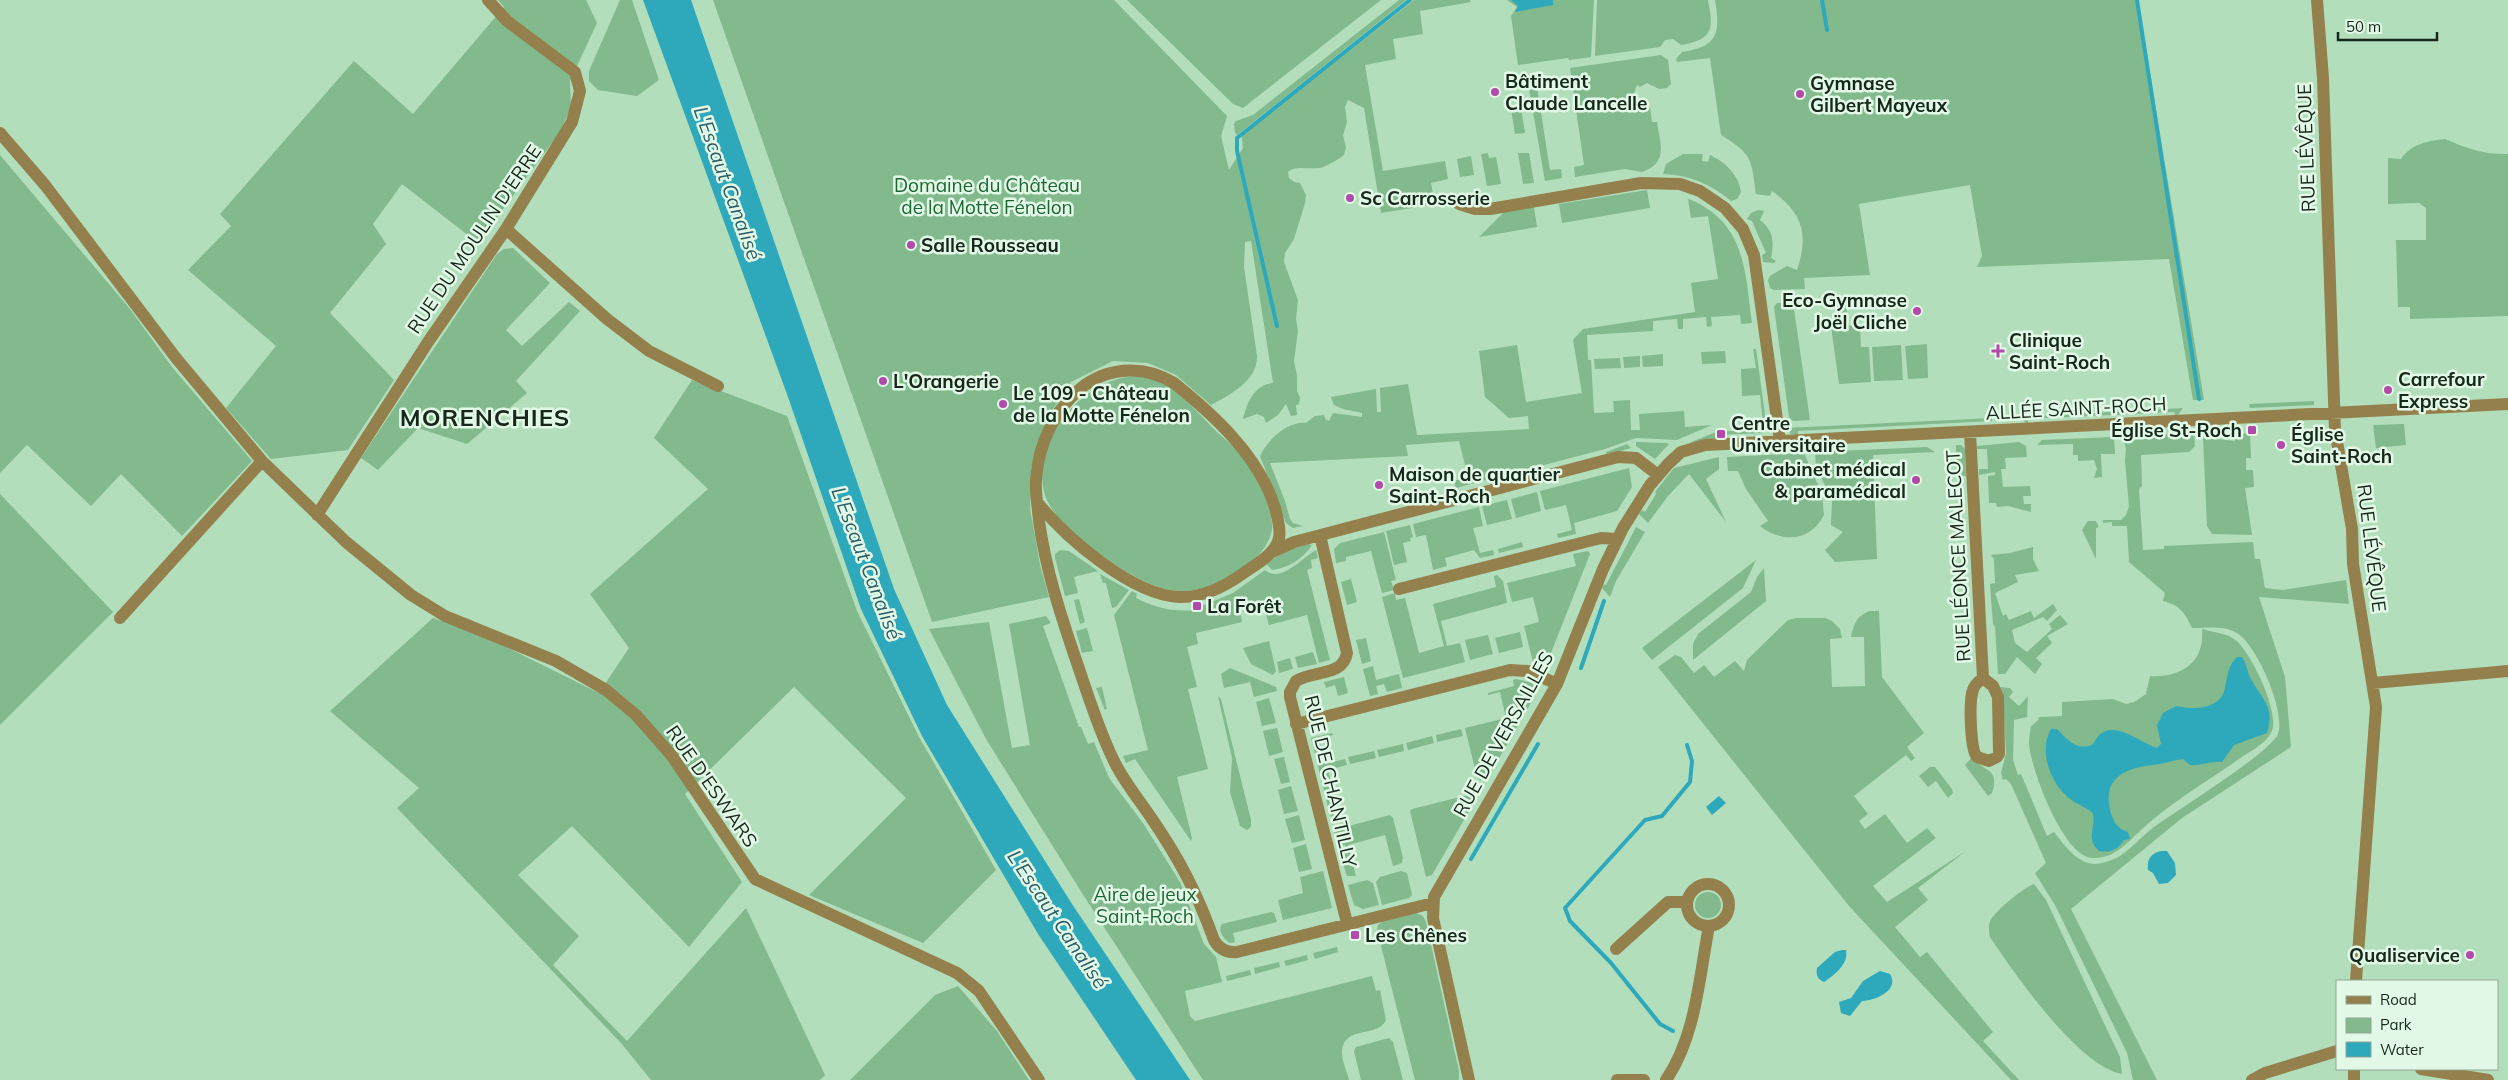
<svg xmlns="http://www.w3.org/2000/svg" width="2508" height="1080" viewBox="0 0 2508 1080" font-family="Mulish,sans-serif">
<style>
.green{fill:#82b98d}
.water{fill:#2da9bb}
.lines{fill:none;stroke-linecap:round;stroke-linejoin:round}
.stream{stroke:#2da9bb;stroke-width:4}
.minor{stroke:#93804c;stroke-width:12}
.poi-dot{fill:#b249ab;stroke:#e3f9e7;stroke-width:2}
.labels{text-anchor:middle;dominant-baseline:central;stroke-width:5;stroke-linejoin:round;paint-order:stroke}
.poi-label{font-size:19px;font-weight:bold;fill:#17271a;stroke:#e3f9e7;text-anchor:start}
.street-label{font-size:19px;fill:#17271a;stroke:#e3f9e7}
.park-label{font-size:19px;fill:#1c6734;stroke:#e3f9e7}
.water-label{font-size:20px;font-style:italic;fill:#2d5e67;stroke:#e3f9e7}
.district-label{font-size:24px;font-weight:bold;letter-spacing:1px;fill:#17271a;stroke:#e3f9e7}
</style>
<rect width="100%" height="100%" fill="#b3debb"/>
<!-- green -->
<path class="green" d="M498,0h88l11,23 -27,58 1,26 -11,25 -82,111 -76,-59 -29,40 13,20 -56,69 64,67 -46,70 -77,9 -45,-51 50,-62 -88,-76 43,-44 -11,-12 134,-153 59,53 91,-107z
M620,0h12l27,80 -22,16 -39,-6 -9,-9v-10z
M713,0h401l113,116 -6,20 8,34 14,-22 -1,-11 2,-3 170,-134h56l1,2 -51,9 3,23 -30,5 3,20 -31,6 18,106 62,-10 3,18 -17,4 4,21 -54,9 -17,-105 -16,-8 -3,7 2,15 -4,13 3,12 -2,8c-6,5 -14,9 -21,12 -11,4 -27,-3 -35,5l1,6 5,4 6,1 6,12 -1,8 -11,36 -9,14 -1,9 14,38 -2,19 2,12 -4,30 3,14v16l3,7 -1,6 -3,1 1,10 -6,1 -5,-12 -8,11 -12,8 -2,-6 -7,-3 -14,5c4,-16 11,-34 30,-36l-22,-142 -6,1 -1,25 13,89c1,24 -27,39 -46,49l-35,-30 -28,-12 -35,-2 -42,21 -21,32 -19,53 -1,41 10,57 9,32 -117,25z
M1127,0h254l-138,108 -10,-4z
M1399,0h7l-169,135 -2,-2 -1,-9 2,-3 17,-6z
M1507,0h87l-3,57 -22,3 -1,-2 -50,7 -7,-49 6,-9z
M1597,0h111c6,29 5,40 -27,45l-8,-6 -8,1 -5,7 -65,9z
M1715,0h423l66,400h-11l-24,-141 -192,8 5,-11 -12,-71 -111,19 11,71 -66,3 1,11 -31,1 -4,-2 -2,-8 2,-4 17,-10 10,4c12,-35 6,-57 -25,-79l-2,5 -14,-2c-5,-36 -3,-39 -35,-59l-11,-77 -33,4 -1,-3 6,-7c35,-5 39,-18 33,-52z
M1661,55l7,5 3,24 -4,4 -8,1 -12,-6 -7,4 -3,-2c-5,9 -3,18 6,24l7,-1 2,14h5c3,21 12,41 -15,50l-17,-3 -50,8 -1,-10 10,-2 -14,-97z
M1537,87l13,83 11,-1 1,9 -17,3 -16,-92z
M1521,108l4,25 -10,1 -4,-25z
M2445,139c21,9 40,16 63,15v162l-98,3v-12h-12l-2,-67h30v-32l-7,-5 -31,1v-46l13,1c10,-15 27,-18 44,-20z
M1488,153l1,5 7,-1 5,27 -14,2 -6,-32z
M1518,153h11l5,30 -11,1z
M1683,154h20l-1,7 6,1 2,-7c15,7 29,20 31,37l-4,7 -6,2c-20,-17 -42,-26 -68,-27l3,-10z
M0,155l130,154 42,58 80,94 -70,75 -61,-62 -30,32 -64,-61 -27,28z
M1471,156l3,19 -14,2 -3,-18z
M1647,190l3,18 -88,15 -3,-19z
M1688,199c8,2 17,8 24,13 35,27 34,71 40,111l-11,1 -1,-9 -29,2 1,9 -5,1 -1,-10 -23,2v10h-5l-1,-10 -24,2v10l-66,4 1,25h3l3,53 20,-1 -1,-11 17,-1 1,30h9l-1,-16 45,-3 1,16 27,-2 -35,15 -41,-2 -31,11 -149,39 -2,-7 14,-4 -9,-36 -53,4 2,11 -138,7 15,38 5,18 3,4 10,3 -10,2 -7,-5 -26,-67c7,-16 28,-35 46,-33l9,-7 9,-1 1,4 4,2 4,-8 29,4v-4l-19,-4 -9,-4 -3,-8 45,-8 1,23h4l-1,-24 28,-4 9,51 112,-6 -1,-13 -19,2 -24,-21 -6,-46 38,-6 9,57 56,-9 -9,-53 10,-11 112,-17 -4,-29 27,-4 -10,-63 -17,2z
M1534,207l3,20 -58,10 25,-25z
M1758,210l6,1 -4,9c14,11 14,22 11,38l5,3 -2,2 -11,-1 -1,-7 4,-2 -14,-32 -5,-2 4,-6z
M513,248l37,35 -44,47 16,16 47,-44 11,9 -64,70 11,12 -60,51 -49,-16 -40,42 -17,-12 136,-204 7,-5z
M1835,299l11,2 1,13h-5l-1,-7 -12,1 -2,-8z
M1793,302l17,118 -17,1 -4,-4 -15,-110 3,-4z
M1840,318l1,8 19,-1 1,22h8l2,35 -32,2 -9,-65z
M1927,344l1,34 -20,1 -3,-33z
M1901,345l2,35 -29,1 -2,-34z
M1753,349h3l10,73h-3l-3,-27 -18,1 -1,-27 15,-1z
M1725,351l1,12 -24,1 -1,-12z
M1663,354v12l-20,1 -1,-11z
M1640,356v11l-16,1 -1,-11z
M1620,358l1,10 -26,1 -1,-10z
M1137,376c7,2 16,2 22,5 23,12 39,32 57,50 7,7 16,13 22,20 13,15 40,63 33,83 -8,27 -40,43 -65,53 -13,5 -28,5 -41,2 -33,-8 -110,-60 -120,-94 -16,-54 39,-118 92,-119z
M692,380l95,36 70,195 62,126 77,133 -73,73 -114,-48 97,-97 -112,-111 -109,107 57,88 -53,65 -117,-121 -54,49 61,61 -26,29 74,76 119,-133 79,167 -5,5h-169l-30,-37 -224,-235 22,-20 -89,-77 103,-93 45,15 121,60 30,-45 -39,-54 118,-105 -54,-51z
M2314,401v4l-64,3 -1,-4z
M2183,408l-5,7h-3l-1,-3 -146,7v4h-2l-7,-6z
M1992,418v3l-194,10v4l-7,-1 -5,-6z
M2404,424l2,21 -30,3 -3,-23z
M1764,429v4l-48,2v4l-27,4 27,-11z
M2194,433l1,13 -6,6 -48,3 1,31 -3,3 4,61 21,-1v-3l89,-4 2,17h5l5,29 18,2 63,-10 3,24 -90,-7 26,80 6,70 -109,71 -111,91 86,171h-24l-6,-27 -72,-148 -20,-32 11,-10 -35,-79 -5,-5 -3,1 -2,-7 5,-20 -3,-60 -3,-6 10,1 3,4 -4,5 10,9 9,-10 -1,21 -13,3 -1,40 5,15 3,-1 26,62 7,-4c11,14 22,30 40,32 8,0 19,-4 26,-8 12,-8 22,-20 34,-29 22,-16 116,-74 124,-93 8,-22 -21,-89 -41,-101 -13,-8 -31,-5 -45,-5 -7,-15 -12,-23 -29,-27l2,-8 -36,-31 -2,-36h-15v-4l-9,1v-3h18l5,-5 3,-9 -4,-45 1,-12 -2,-8 2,-5z
M2250,433l1,25h-5v12h7l1,17 -9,1 7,47 -40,-1 -5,-8 -4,-88 14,-3 1,4 17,2v-7z
M2114,437l1,17h-14l1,23 -8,1 3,-9 -3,-9 -16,1v-6h-5v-11l-36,1 5,-5z
M1636,442l31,1 2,1 -14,15 -19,-13z
M2019,442l7,4 1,11 -22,1 1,11h-5l2,18 27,-1 1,10h-8l1,8h7v8l-23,-6 -11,1 -1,-4h-7l-1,-27 7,-1v-3l-16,3v-6h9l-1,-20h-10v-3z
M1627,444l4,4 -24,7 -1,-3z
M1956,445h5l4,4 1,27h-9z
M1927,447l8,5 -62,3 4,104 -42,3 -10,-12 18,-18 -12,-7 1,-24 -16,-35 -1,-14z
M1804,453l18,41 2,21c-14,27 -42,28 -64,11l8,-5 -22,-32 -8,-18h-10l-1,-14z
M1719,457v12l-13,10 20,43 -37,-48 -21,22 -20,27 -9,-9 3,-4 3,2 11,-18 -1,-2 19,-24z
M1629,468l3,19 -15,24 -43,12 2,11 -18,4 -1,-4 15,-4 -6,-25 -21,5 -5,-19z
M1537,492l4,19 -25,7 -5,-19z
M0,494l113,118 -113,113z
M1507,500l5,19 -25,6 -5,-19z
M1479,507l4,19 -10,2 7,25 13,-3 1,5 -14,3 -6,-8 -29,8 2,8 -14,4 -7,-35 -10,2 -3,-13z
M2088,521h8l3,6 -3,1v31l-14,-29z
M1410,525l3,12 -3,1 1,3 -8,2 4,19 -13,3 -8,-34z
M1636,527l9,5 -29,49 -6,16 -8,-9 2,-4 2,1z
M1384,532l12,48 -5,1 3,9 -12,3 -11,-42 -25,6v4l-10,2 -2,-14 6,-6z
M1522,542l1,5 -24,6 -1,-4z
M1308,544l4,1c-9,14 -24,23 -40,25l-6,-7 22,-13z
M2033,547v12l6,12 -24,4 3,7 -23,11 8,23 3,-2 3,6 22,-9 3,7 19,-14 4,6 -10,11 -4,-4 -31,13 3,13 12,9 25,-23 -3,-5 11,-9 8,9 -21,12 5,7 -16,15 6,6 -7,10 -18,-17 -12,17h-7l-3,-47 -2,-3 -3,-40 5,-1 -1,-24 -3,-4 19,-2z
M1060,550l9,1 29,20 -24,6 4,16 -13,3 -10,-38v-4z
M1316,550l2,8 -7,2 1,8 -5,2 23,90 -11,3 -12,-48 -38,10 -6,-22 -13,4 -2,-7 -9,3 3,19 -46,11 2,11 -11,3 10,40 -9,2 20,80 -31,8 15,61 -1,3 -56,-82 -9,4 -3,-7 25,-6 -34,-135 18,-24 5,3 -1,4c22,11 40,15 66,11v-3l31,-13 32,-23c16,14 38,-13 51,-20z
M1588,551l2,3 -41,104 -8,7 -8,-3 -9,-36 15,-4 -6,-25 -21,5 -5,-19 69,-17 -3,-12z
M1756,560l-13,28 -91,72 -10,-12z
M1764,568l2,33 -73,59v-16l5,-10 53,-42 6,-15z
M1100,574l29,16 -13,17 -4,1 -6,-25h-3z
M1497,575l6,6 4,22 -66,18 6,25 13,-3 5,19 -62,16 -21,-81 13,-4 1,7 9,-2 14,55 25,-7 -11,-42 63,-17 -2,-11z
M1351,579l6,23 -10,3 -6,-23z
M1079,599l6,23 -5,2 -6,-24z
M1869,611h10l3,66 42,56 -17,14 8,11 -4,3 -5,-6 -52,41 14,18 -9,7 6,8 20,-15 22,29 20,-15 9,10 -63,48 14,16 79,-51 -48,37 10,12 -33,27 25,30 7,-5 66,80 -10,9 36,39h-8l-162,-174 -191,-239 17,-12 6,2 13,16 10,-8 10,12 21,-16 9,10 3,-11 41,-40 9,-2h28l7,3 8,8 2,9 -12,1 2,48 33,-1 -1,-49h-13c3,-13 5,-20 18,-26z
M1046,616l5,7 -8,3 36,101h2l7,17 6,-2 15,36 34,45 37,59 24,62 12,13 6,25 -37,9 5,25 5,5 177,-45 4,15 4,-1 6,30c-9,19 -43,4 -44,33 0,8 5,19 7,27h-146l-121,-187 -96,-154 -57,-110 60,-7 23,126 18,-3 -21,-121z
M1087,628l6,23 -11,2 -6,-22z
M2202,629c10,3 24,4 32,10 16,10 48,77 37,94 -7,12 -21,18 -32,26 -33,23 -69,44 -98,71 -14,13 -27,29 -48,28 -29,0 -62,-88 -64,-114 0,-5 1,-12 2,-18l7,-6 1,-3 23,-1v-14l51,-3 13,5 8,-2 12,-8 4,-18c31,2 55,-13 52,-47z
M1520,632l3,15 -24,6 -4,-15z
M1488,635l5,19 -23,6 -5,-20z
M1366,638l5,23 -9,3 -6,-24z
M1269,641l7,30 -3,4 -22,-11 -8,-16z
M1313,652l4,12 -19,4 -3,-11z
M1290,658l3,11 -14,4 -2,-11z
M1373,666l3,14 23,-6 3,14 -15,4 -3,-8 -8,2 2,8 -8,2 -7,-27z
M1230,668l46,19 1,4 -23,6 -4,-15 -26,6 -3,-14z
M1344,677l4,16 -10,3 -3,-11 -9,3 -2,-6z
M1516,679l17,4 3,11 -46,80 -5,5 -5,1 -3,-3 -12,-49 41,-10 -6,-26 -12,3v-2l26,-7 -1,-6z
M1102,687l5,22 -2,1 -9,-22z
M1218,696l3,3 30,121v7l-4,3 -7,-4 -10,-34 2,-34z
M1269,698l7,25 -14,3 -6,-24z
M1277,728l6,24 -14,4 -6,-25z
M1461,729l2,7 -26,6 -1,-7z
M1332,733l1,2 -14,4 6,25 20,-5 2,6 -19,5 11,46 -6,1 -3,-2 -19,-77z
M1432,736l2,7 -26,7 -2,-7z
M1403,744l1,7 -25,6 -2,-7z
M1374,751l2,7 -26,6 -2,-7z
M1284,757l6,25 -9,2 -7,-25z
M1972,757c12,16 28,10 20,36l-4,3 -23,-31z
M1930,767h5l17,22 1,4 -5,5 -12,-17 -8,6 -9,-11z
M1291,786l7,25 -14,3 -6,-24z
M1468,795l6,1 1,5 -43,74 -6,2 -16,-66 2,-2z
M1299,815l6,25 -13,3 -7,-24z
M1390,815l3,3 10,40 -1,5 -9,3 -8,-31 -37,10 8,31h-9l-8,-24 7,-2 -1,-5 -4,1 -1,-4 -4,1 -2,-13z
M1306,844l6,25 -13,3 -6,-24z
M1323,871l9,37 -49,12 -5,-20 25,-7 -3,-16z
M1401,871l6,2 5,22 -3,3 -27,7 -6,-23 4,-5z
M1367,880l6,3 6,22 -16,4 -9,-4 -6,-20z
M2034,884l12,16 74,157 2,17c-43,-7 -108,-101 -132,-137 -1,-6 -2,-11 0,-16 6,-11 33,-33 44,-37z
M1695 905a13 13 0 1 1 26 0a13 13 0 1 1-26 0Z
M1271,912l3,1 3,9 -44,11 2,9 -5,1c-6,-4 -13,-12 -8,-19z
M1416,913l7,3 3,6 33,149v9h-44l-38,-150 1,-5 5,-4z
M1337,947l1,5 -23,7 -2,-6z
M1307,955l1,5 -22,6 -2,-5z
M1279,962l1,5 -25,7 -1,-6z
M1250,970l1,5 -24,6 -1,-5z
M958,986l39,45 32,49h-179l85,-85z
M1389,1038l4,4 10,38h-42l-7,-29 2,-4z"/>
<!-- water -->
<path class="water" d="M643,0h48l203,589 53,116 125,199 118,176h-54l-98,-146 -116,-198 -61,-127 -73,-212z
M1511,0h42v5l-38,7 3,-6z
M2237,657h5c5,7 5,15 9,22 12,22 24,27 16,54l-33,12 -12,17c-12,-1 -21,4 -32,3l-7,-6c-10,1 -20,5 -30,6 -27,3 -50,12 -43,44 2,11 7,20 18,23l2,7 -6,1c-6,10 -14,13 -25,11 -14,-13 -3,-22 -6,-37 -6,-7 -15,-9 -23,-15 -19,-15 -32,-47 -19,-70h6c10,10 19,22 35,16 3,-3 5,-8 7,-10 16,-15 43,9 58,13l4,-4 -4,-19 6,-12 13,-7c17,4 45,4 49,-18 3,-13 2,-21 12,-31z
M1719,796l7,7 -14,12 -6,-8z
M2161,851h6l8,12 1,12 -8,8 -9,1 -6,-11 -5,-3c-1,-11 2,-16 13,-19z
M1842,950h4c3,14 -12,25 -22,32 -7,-3 -8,-7 -7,-14l18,-16z
M1880,971l10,3c10,16 -15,27 -28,27l-12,15 -9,-3 -2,-11 12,-4 12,-17z"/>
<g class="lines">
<!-- stream -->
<path class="stream" d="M1822,0l5,30
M2137,0l62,399
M1277,326l-40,-175v-13l173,-138
M1581,668l23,-67
M1471,859l67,-115
M1673,1031l-13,-7 -49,-61 -41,-42 -5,-13 80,-88 17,-4 28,-34 2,-21 -5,-16"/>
<!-- minor -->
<path class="minor" d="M2317,0l6,78 12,352 17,99 1,35 23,143 -20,274
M0,133l45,52 131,173 86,103 84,81 65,53 34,21 111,45 50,29 30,25 36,41 83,123 202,94 22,18 60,89
M1459,204l16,5h15l151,-26 39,1 20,7 25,17 18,21 11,26 26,186
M506,229l101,90 42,32 69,35
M1970,432l13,246c-4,3 -9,7 -10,12 -4,10 -3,59 4,67l12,4 8,-4 2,-3 -1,-57 -5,-11 -10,-8
M1037,502c29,36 95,93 142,95 25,1 47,-11 66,-25 12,-8 31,-19 34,-34 2,-10 -2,-22 -4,-30 -16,-52 -60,-92 -101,-125 -28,-17 -62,-17 -89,2 -29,21 -47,59 -49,95 -1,13 2,28 3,41 7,50 22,95 38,142 11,32 21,65 36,96 10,22 26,40 39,60 28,41 45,74 62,121 5,9 12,13 23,12l196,-49
M317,515l111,-173 78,-113 66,-107 8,-31 -5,-19 -68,-51 -19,-21
M1320,535l27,118c-4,24 -34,17 -51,28l-6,11v5l57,226
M1272,552l22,-10 324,-85 18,1 22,17
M1399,589l190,-48 12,-3 16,1
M120,618l142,-157
M2373,683l135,-12
M1296,724l214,-54 18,1 29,13
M1687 905a21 21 0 1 1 42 0a21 21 0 1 1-42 0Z
M1616,949l52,-47h19
M2421,1069l67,11
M1469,1080l-36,-162 1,-21 123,-213 46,-115 20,-41 27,-43 18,-21 13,-12 24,-7 803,-41
M1617,1080h27
M1666,1080c30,-44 33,-102 43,-154
M2252,1080l13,-7 72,-22
M2354,1080v-11"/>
</g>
<!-- markers -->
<g class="poi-dot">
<circle cx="1495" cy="92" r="5"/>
<circle cx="1800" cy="94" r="5"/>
<circle cx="1350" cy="198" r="5"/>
<circle cx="911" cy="245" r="5"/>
<circle cx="1917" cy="311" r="5"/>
<path d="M1995.5 343.5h5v5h5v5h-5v5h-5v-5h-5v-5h5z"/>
<circle cx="883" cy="381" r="5"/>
<circle cx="2388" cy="390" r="5"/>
<circle cx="1003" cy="404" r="5"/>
<rect x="2247" y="425" width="10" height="10" rx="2.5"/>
<rect x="1716" y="429" width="10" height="10" rx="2.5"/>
<circle cx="2281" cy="445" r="5"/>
<circle cx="1916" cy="480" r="5"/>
<circle cx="1379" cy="485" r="5"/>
<rect x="1192" y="601" width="10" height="10" rx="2.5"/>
<rect x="1350" y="930" width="10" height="10" rx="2.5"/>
<circle cx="2470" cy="955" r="5"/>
</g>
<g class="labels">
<!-- poi labels -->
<g class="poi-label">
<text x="1505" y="81">Bâtiment<tspan x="1505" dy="22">Claude Lancelle</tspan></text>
<text x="1810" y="83">Gymnase<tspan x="1810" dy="22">Gilbert Mayeux</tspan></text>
<text x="1360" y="198">Sc Carrosserie</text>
<text x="921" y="245">Salle Rousseau</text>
<text x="1907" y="300" text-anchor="end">Eco-Gymnase<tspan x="1907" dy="22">Joël Cliche</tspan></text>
<text x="2009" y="340">Clinique<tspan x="2009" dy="22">Saint-Roch</tspan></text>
<text x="2398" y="379">Carrefour<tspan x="2398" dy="22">Express</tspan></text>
<text x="893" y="381">L'Orangerie</text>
<text x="1013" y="393">Le 109 - Château<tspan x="1013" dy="22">de la Motte Fénelon</tspan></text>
<text x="1731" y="423">Centre<tspan x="1731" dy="22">Universitaire</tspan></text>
<text x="2242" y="430" text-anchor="end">Église St-Roch</text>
<text x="2291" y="434">Église<tspan x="2291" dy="22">Saint-Roch</tspan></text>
<text x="1906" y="469" text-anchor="end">Cabinet médical<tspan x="1906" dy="22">&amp; paramédical</tspan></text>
<text x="1389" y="474">Maison de quartier<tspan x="1389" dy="22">Saint-Roch</tspan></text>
<text x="1207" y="606">La Forêt</text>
<text x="1365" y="935">Les Chênes</text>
<text x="2460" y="955" text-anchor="end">Qualiservice</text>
</g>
<!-- street labels -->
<g class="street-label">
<text transform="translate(2306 148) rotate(-92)">RUE LÉVÊQUE</text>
<text transform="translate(474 239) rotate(-56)">RUE DU MOULIN D'ERRE</text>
<text transform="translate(2076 408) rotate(-3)">ALLÉE SAINT-ROCH</text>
<text transform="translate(2372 548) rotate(83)">RUE LÉVÊQUE</text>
<text transform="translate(1958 556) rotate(-93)">RUE LÉONCE MALECOT</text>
<text transform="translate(1503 734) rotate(-61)">RUE DE VERSAILLES</text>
<text transform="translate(1331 781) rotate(77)">RUE DE CHANTILLY</text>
<text transform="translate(712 786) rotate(55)">RUE D'ESWARS</text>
</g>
<!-- park labels -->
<g class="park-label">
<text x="987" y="185">Domaine du Château<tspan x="987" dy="22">de la Motte Fénelon</tspan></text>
<text x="1145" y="894">Aire de jeux<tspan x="1145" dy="22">Saint-Roch</tspan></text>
</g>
<!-- water labels -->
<g class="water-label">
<text transform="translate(728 183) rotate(70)">L'Escaut Canalisé</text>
<text transform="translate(867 563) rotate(69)">L'Escaut Canalisé</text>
<text transform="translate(1058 919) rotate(56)">L'Escaut Canalisé</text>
</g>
<!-- district labels -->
<g class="district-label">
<text x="485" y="417">MORENCHIES</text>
</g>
</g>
<!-- legend -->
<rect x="2336" y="980" width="162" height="90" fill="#e3f9e7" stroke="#91a595"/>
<rect x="2346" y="996" width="25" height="8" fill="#93804c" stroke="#91a595"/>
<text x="2380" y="1005" font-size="15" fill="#17271a">Road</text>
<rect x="2346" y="1018" width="25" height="15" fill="#82b98d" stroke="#91a595"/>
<text x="2380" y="1030" font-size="15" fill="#17271a">Park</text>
<rect x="2346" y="1042" width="25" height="15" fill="#2da9bb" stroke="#91a595"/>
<text x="2380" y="1055" font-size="15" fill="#17271a">Water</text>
<!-- scale -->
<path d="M2338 32v8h99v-8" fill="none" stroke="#17271a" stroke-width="2.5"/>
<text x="2346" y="32" font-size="15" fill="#17271a" stroke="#e3f9e7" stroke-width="4" paint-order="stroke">50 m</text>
</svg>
